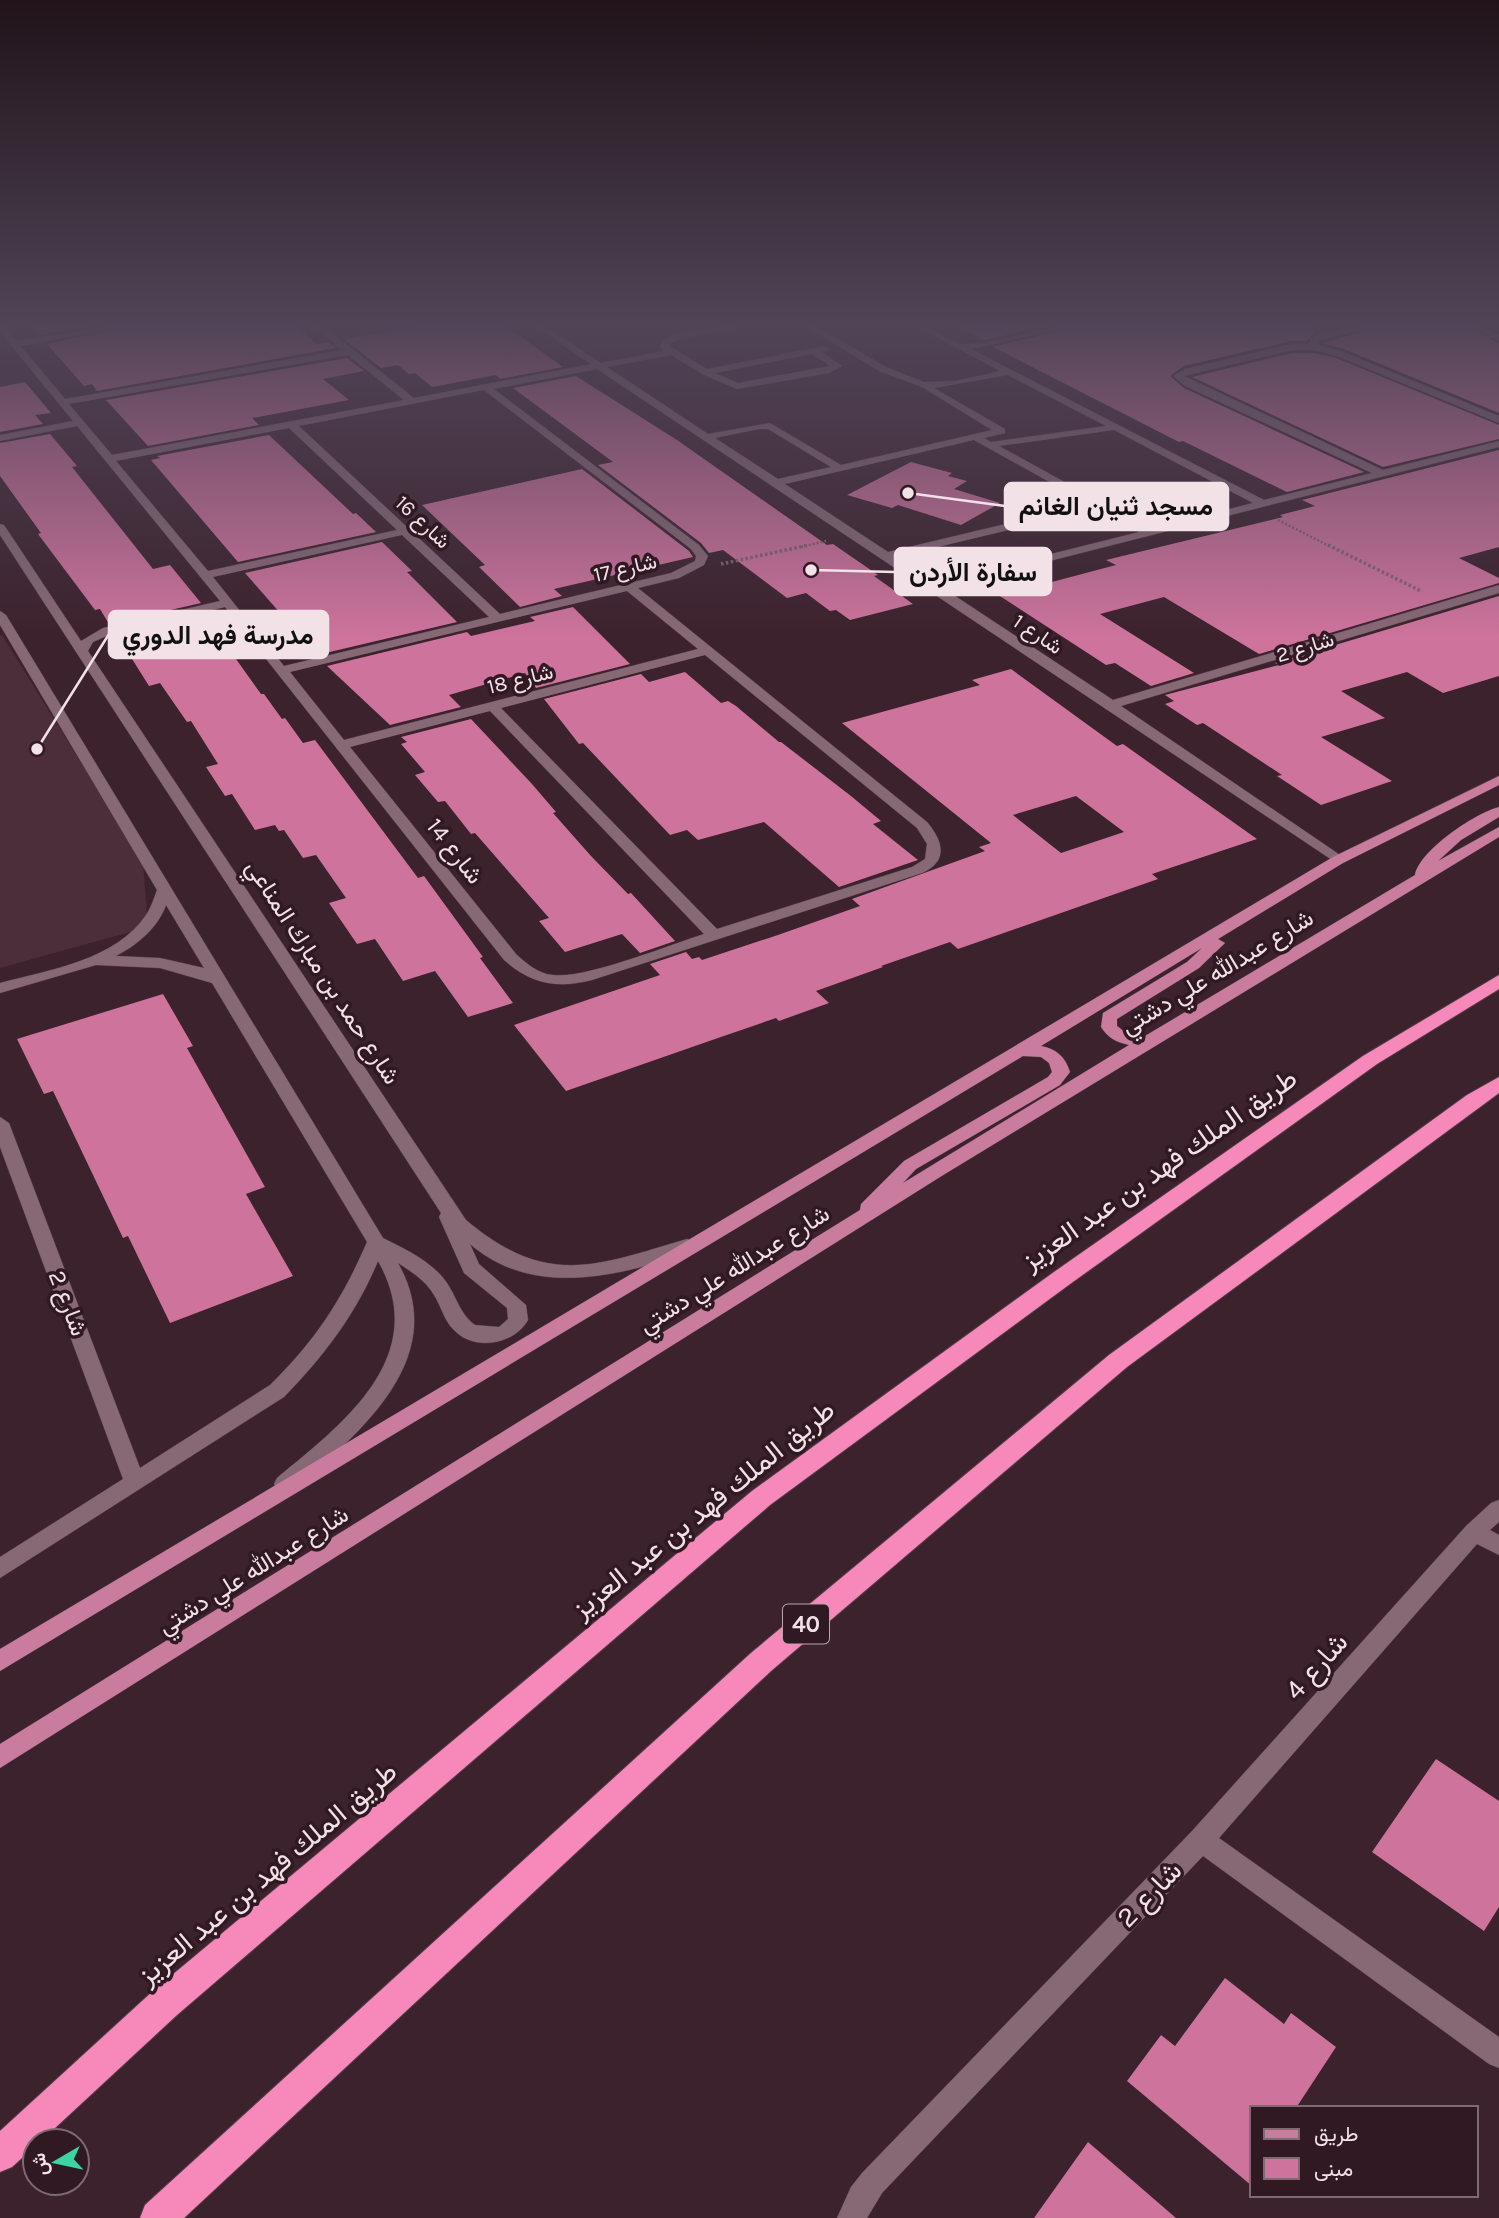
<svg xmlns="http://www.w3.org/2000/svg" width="1499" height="2218" viewBox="0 0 1499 2218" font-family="Karla,Vazirmatn,sans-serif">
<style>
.built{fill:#4c2d3a}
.building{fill:#cd739c;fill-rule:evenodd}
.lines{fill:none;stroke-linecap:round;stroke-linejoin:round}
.minor-casing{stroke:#543e48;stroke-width:1}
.major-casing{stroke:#543e48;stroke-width:1}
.highway-casing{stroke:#543e48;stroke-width:2}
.path-far1{stroke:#7d656f;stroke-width:2.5;stroke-dasharray:2 2;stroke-linecap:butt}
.path{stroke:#7d656f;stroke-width:3.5;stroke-dasharray:2.5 2.5;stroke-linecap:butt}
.minor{fill:#876975;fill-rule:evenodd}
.major{fill:#ca7c9e;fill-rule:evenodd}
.highway{fill:#f788ba;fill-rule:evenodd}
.labels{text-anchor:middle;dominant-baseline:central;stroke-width:7;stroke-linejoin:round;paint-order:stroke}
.far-street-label{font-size:21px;fill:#f3e1e8;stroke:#311924}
.shield{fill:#311924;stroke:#b9a5ad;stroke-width:2}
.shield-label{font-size:23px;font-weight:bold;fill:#f3e1e8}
.street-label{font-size:24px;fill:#f3e1e8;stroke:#311924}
.near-street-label{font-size:28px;fill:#f3e1e8;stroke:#311924}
.leader{fill:none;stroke:#f3e1e8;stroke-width:2.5}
.callout-dot{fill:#f3e1e8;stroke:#311924;stroke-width:2.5}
.callout{fill:#f3e1e8;stroke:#f3e1e8;stroke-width:2.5}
.callout-label{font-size:26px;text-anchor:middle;font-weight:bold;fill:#111}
</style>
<rect width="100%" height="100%" fill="#3c222d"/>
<!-- built -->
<path class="built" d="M2,635l141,228 5,64 -148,41v-332z"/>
<!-- building -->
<path class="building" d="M32,326h59l-51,9z
M130,326h166l21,18 11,-2 8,6 -239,43 -5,-7 -8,2 -37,-42z
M423,326h83l57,41 -63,12 -4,-4 -64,12 -17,-14 -6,1 -11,-9 -17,3 -37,-29z
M957,326h90l-63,14z
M1078,326h234l1,8 -6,7h-16l-107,25 -14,10 14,12 180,84 -77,20 -104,-51 -4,1 -186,-95z
M1383,326h82l34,17v70l-155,-64 -22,-6z
M1292,353h22l22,5 163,67v14l-116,28 -191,-90z
M347,358l17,13 -41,8 26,21 -97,18 7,7 -111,21 -42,-46z
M576,376l101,64 150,105 6,-1 45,31 -4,1 39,28 -63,16 -14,-10 -6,1 -24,-18 -19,5 -64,-48 -14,3 -8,-10 -103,-78 15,-3 -100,-74z
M25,382l26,31 -16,2 8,9 -43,8v-45z
M50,434l27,32 -5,1 81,102 17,-4 31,38 -92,21 -9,-15 -5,1 -57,-76 3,-1 -41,-57v-33z
M269,435l84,79 3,-1 20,19 -138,30 -87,-102 9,-2 -3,-2z
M1499,450v97l-40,11 40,20v5l-240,71 -95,-57 -64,17 94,59 -43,13 -36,-23 -9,2 -117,-76 49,-12 10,6 68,-18 -10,-5 177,-43 -3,-2 35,-9 -13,-6z
M911,462l41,11 -4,3 19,5 -13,8 46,14 -39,22 -63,-20 -6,3 -45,-13z
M582,469l107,82 4,6 -139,32 8,7 -42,11 -41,-40 6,-2 -63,-60z
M382,542l30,29 -5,1 50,50 -140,33 -72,-82z
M1499,596v80l-56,17 -36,-21 -66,19 44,27 -64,19 71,44 -71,24 -44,-29 5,-1 -79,-52 -6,2 -32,-21 9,-3 -9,-6 114,-30 -4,-2z
M573,607l57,57 -94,24 -11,-15 -76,22 12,12 -71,18 -63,-59 140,-34 4,4 64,-15 -5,-4z
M210,613l28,37 -7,2 30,42h3l18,25 3,-1 18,25 12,-3 103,138 6,-2 59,81 -3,1 33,45 -45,14 -33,-46 -32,10 -28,-42 -18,5 -28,-41 17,-5 -30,-43 -13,3 -19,-28 -5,1 -4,-6 -20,5 -23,-36 -7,2 -19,-29 12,-3 -27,-43 -4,1 -27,-39 -11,3 -32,-51z
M1011,669l106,77 6,-2 134,95 -105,35 6,5 -200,70 -8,-7 -69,24 2,1 -67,24 13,12 -50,18 -3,-3 -58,20 -152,53 -52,-66 146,-50 -10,-11 36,-12 6,7 7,-2 3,3 76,-25 82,-29 -8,-7 133,-48 -6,-4 12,-4 -149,-120 138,-38 -8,-5zM1076,796l48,36 -63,21 -48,-38z
M685,672l36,31 7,-2 8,5 43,36h2l70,54 30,25 -8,3 45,36 -79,27 -75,-65 -66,18 -11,-10 -17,5 -87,-92 -4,1 -35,-45 97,-25 8,8z
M471,719l61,65 24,28 -3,1 38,43 37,38 3,-1 44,48 -35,12 -18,-19 -57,18 -26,-31 10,-3 -74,-85 -4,1 -26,-33 -7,1 -23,-27 10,-3 -24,-28 6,-2 -6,-5z
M163,994l30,52 -6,2 78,139 -19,7 47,82 -123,47 -42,-87 -5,2 -70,-147 -9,3 -27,-55z
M1436,1759l63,42v106l-15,24 -112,-79z
M1225,1978l59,46 7,-11 45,34 -40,61h-44v78l-125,-105 34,-46 14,11z
M1088,2142l88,76h-142z"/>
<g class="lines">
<defs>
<path id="minor" d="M0,326h5l12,15 90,-15h20l-106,20 44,53 277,-49 -29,-24h10l91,72 177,-34 -56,-38h10l56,37 63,-12 -4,-4 2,-6c21,-14 57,-15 81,-15l-63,13 -9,4 -1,3 37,23 118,-23 5,3 -8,3 20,14 -13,7 -92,16 -35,-15 -31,-19 -64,12 101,67 62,-11 71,42 151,-35 -70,-43 -43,-16 -74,-45h10l71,41 38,15 32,-1 44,-10 -84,-45c19,0 35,19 50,18 37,-1 72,-18 109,-18l-104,23 293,151 108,-27 -187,-87 -12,-10 12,-7 107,-25h17l2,-6c20,-10 47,-12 69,-12l-57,13 -4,2v4l24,7 156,64v7l-162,-67 -23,-6h-22l-108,26 199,94 116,-29v6l-556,141 170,112 386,-115v8l-378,113 222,151 2,3 -7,4 -741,-495 -103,20 205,156 9,11 -4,9 -25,13 -41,10 289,234c16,19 22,39 -5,51l-330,107c-35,9 -61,4 -88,-20l-279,-353 -114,27 -18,8 -5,9 378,569c81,68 129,46 221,19l7,2 3,5 -3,5c-72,24 -159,49 -224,-7l9,20 47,41 2,15c-14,25 -55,32 -75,9 -9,-9 -12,-23 -19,-34 -8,-14 -22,-23 -36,-32 54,95 -39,171 -105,227l-8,3 -8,-3 -3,-6 3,-6c67,-55 155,-122 101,-217 -22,53 -54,95 -94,136l-284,181v-21l123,-78 -123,-332v-30l9,6 131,345 130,-83c45,-44 72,-85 97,-143l-155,-259 -52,-15 -64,-3 -96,28v-10c49,-13 116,-23 146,-68 5,-7 8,-17 11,-25l-157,-265v-14l6,4 377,623c22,11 50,24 64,45 10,15 13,31 28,42l24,2 9,-8 -1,-11 -43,-35 -25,-56 2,-4 -441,-678v-11l4,1 77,116 22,-13 117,-27 -143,-175 -77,15v-6l73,-14 -73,-89zM812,354l18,12 -92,17 -23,-10zM348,355l56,45 -292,55 -43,-51zM1008,375l98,51 -115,16 -7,-4 21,-5v-4l-71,-41zM484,390l207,159 5,7 -1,5 -24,12 -171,41 -201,-188zM289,428l108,102 -189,41 -92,-110zM759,429h9l63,38 -53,12 -63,-41zM1114,430l139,73 -103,26 -151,-83zM974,440l115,64 -201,48 -103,-68zM1097,509l42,23 -204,51 -39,-26zM402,535l87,82 -205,49 -71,-89zM627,591l71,58 -354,91 -54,-68zM705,655l212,173 10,16 -2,15 -13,8 -195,62 -216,-221zM490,711l214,223c-35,11 -118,45 -151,41 -15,-1 -27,-12 -37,-21l-166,-207zM166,905l38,63 -44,-10 -44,-2c21,-11 42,-28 50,-51z
M1467,326h12l20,9v6z
M1499,1500v22l-9,8 9,5v20l-22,-11 -258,294 280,199v31l-10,-4 -286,-208 -321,337 -15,25h-30l14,-31 11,-14 330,-342 274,-305 25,-23z"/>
<path id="major" d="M1499,776v9l-156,78 -125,76 7,4 -26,25 -82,51v7l12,9 16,1 270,-161c4,-24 60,-62 84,-68v10l-38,23 -23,21 61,-34v10l-559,340 -940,591v-24l860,-534 1,-6 43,-43 144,-84 4,-5 -3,-9 -8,-6 -18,-1 -1023,615v-22l1333,-792zM1202,948l-15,14 -84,51 -2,14c7,11 15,15 28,18l-226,138 13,-14 144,-84 10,-13c-5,-16 -14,-23 -29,-26z"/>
<path id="highway" d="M1499,975v14l-122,75 -307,220 -300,221 -593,510 -136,126h-6v5l-23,21 -12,5v-41l153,-140 599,-500 302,-219 309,-216z
M1499,1077v16l-372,274 -356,304 -587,547h-44l5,-13 606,-552 358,-298 358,-260z"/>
</defs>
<!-- minor casing -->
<use href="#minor" class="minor-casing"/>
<!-- major casing -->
<use href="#major" class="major-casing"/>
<!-- highway casing -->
<use href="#highway" class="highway-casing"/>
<!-- path-far1 -->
<path class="path-far1" d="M1278,520l53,27
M801,547l25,-6"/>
<!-- path -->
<path class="path" d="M1328,545l93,46
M721,564l88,-19"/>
<!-- minor -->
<use href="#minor" class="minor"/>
<!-- major -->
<use href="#major" class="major"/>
<!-- highway -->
<use href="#highway" class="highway"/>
</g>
<!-- sky -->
<linearGradient id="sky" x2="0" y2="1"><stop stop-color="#211319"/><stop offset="0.51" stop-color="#504457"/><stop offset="1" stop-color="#504457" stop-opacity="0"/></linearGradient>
<rect width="1499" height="637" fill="url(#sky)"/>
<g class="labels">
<!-- far-street labels -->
<g class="far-street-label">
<text transform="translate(423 522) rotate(43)">شارع 16</text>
<text transform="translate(625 568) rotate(-13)">شارع 17</text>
<text transform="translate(1038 634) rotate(34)">شارع 1</text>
<text transform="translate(1305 647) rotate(-17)">شارع 2</text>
<text transform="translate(520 679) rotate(-14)">شارع 18</text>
</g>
<!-- shield labels -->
<rect class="shield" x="783" y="1604.5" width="46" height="39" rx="5"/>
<g class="shield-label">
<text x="806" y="1624">40</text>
</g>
<!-- street labels -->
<g class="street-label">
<text transform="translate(455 851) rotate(52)">شارع 14</text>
<text transform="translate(323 972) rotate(57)">شارع حمد بن مبارك المناعي</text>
<text transform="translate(1217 972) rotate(-31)">شارع عبدالله علي دشتي</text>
<text transform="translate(734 1269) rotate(-32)">شارع عبدالله علي دشتي</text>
<text transform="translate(68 1303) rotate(69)">شارع 2</text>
<text transform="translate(253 1570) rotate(-32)">شارع عبدالله علي دشتي</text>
</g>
<!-- near-street labels -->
<g class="near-street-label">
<text transform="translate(1159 1169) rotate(-35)">طريق الملك فهد بن عبد العزيز</text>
<text transform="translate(703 1509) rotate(-39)">طريق الملك فهد بن عبد العزيز</text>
<text transform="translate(1316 1666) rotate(-48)">شارع 4</text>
<text transform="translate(267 1873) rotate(-40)">طريق الملك فهد بن عبد العزيز</text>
<text transform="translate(1149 1894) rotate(-46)">شارع 2</text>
</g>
</g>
<!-- callouts -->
<path class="leader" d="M908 493L1005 506M811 570L895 572M37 749L109 634"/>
<g class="callout-dot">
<circle cx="908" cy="493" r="7"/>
<circle cx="811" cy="570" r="7"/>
<circle cx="37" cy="749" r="7"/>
</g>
<g class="callout">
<rect x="1005" y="483" width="223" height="47" rx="7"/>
<rect x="895" y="548" width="156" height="47" rx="7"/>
<rect x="109" y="611" width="219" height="47" rx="7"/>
</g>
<g class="callout-label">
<text x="1116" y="515">مسجد ثنيان الغانم</text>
<text x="973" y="581">سفارة الأردن</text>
<text x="218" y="644">مدرسة فهد الدوري</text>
</g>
<!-- legend -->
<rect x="1250" y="2106" width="228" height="91" fill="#311924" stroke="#7f6972" stroke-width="2"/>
<rect x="1264" y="2129" width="35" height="10" fill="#ca7c9e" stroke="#7f6972" stroke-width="2"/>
<text x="1314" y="2141" font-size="21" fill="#f3e1e8">طريق</text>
<rect x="1264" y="2158" width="35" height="21" fill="#cd739c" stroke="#7f6972" stroke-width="2"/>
<text x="1314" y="2176" font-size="21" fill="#f3e1e8">مبنى</text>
<!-- north arrow -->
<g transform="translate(56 2162) rotate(261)"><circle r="33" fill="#311924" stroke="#7f6972" stroke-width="2"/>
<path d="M0-5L12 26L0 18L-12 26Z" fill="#3cd4a4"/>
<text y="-10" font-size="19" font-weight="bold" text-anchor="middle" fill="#f3e1e8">ش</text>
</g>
</svg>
